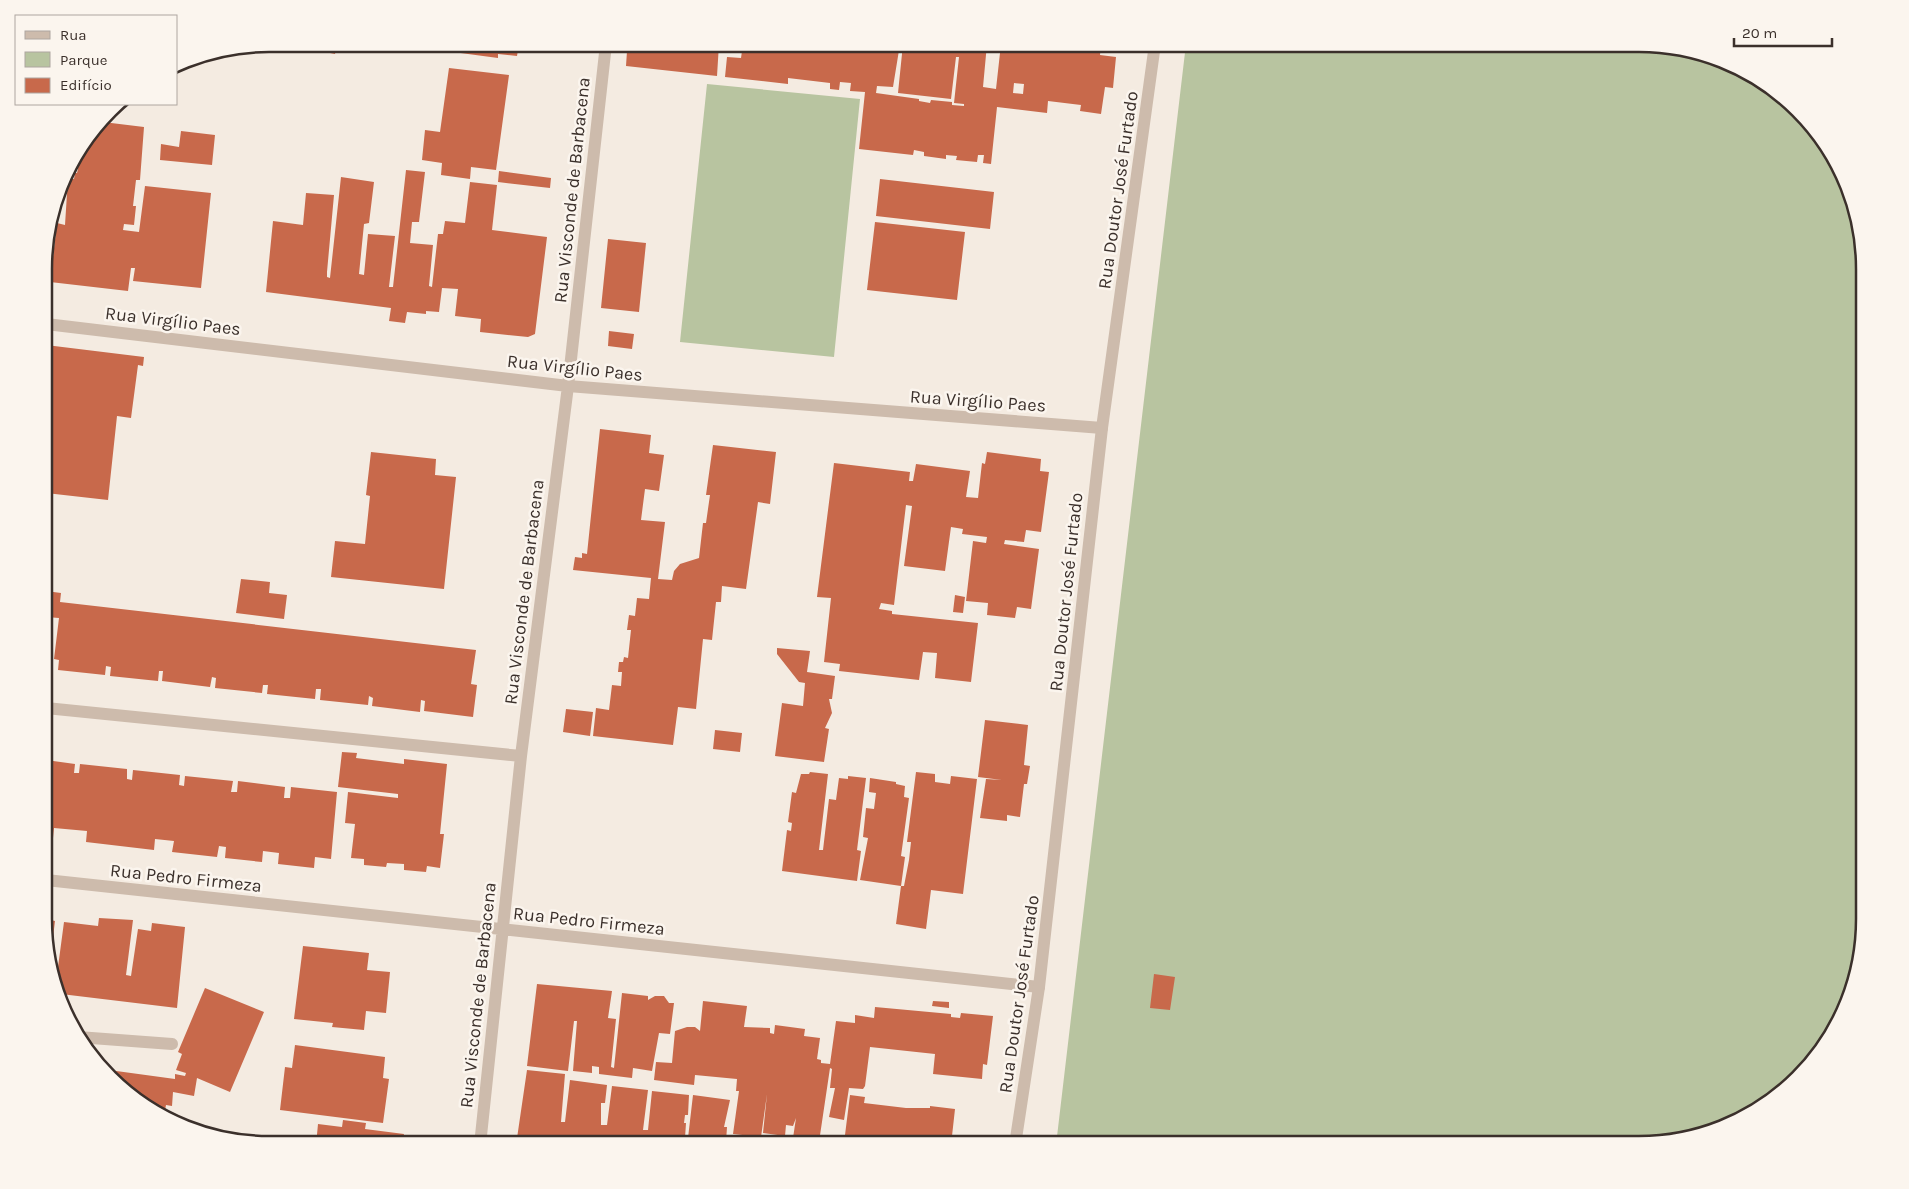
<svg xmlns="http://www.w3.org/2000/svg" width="1909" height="1189" viewBox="0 0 1909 1189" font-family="Karla,sans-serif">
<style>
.green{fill:#b8c4a0}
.building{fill:#c8694b;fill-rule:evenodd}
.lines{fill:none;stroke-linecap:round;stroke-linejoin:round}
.minor{stroke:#cdbbac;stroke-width:12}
.tertiary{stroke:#cdbbac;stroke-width:12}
.labels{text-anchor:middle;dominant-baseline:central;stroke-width:5;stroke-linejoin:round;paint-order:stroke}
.street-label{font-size:18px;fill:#3b302b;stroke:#fbf5ee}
.rim{fill:none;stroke:#3b302b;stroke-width:2.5}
</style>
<rect width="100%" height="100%" fill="#f4ebe1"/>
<!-- green -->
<path class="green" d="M1186,44h454l72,12 53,26 70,75 30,98v679l-12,58 -26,53 -75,70 -98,30h-598z
M707,84l153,15 -26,258 -154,-15z"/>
<!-- building -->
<path class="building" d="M321,44h16l-2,10 -15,-3z
M393,44h126l-2,12 -19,-2v4z
M643,44h76l-2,32 -91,-10 1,-15 15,2z
M743,44h157l-7,43 -16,-1 -1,7 43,6v2l11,2 1,-3 21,2v3l12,1v-2l-10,-1 5,-46h-3l-5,42 -53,-6 5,-49h84l-4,43 13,2 5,-45h100l-1,11 16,2 -3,31 -8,-1 -4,27 -21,-3 1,-6 -33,-4 -1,12 -50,-6 -6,57 -8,-1 1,-8h-6l-1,7 -21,-2 1,-4 -11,-1v4l-22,-3v-4l-10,-2 -1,5 -54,-6 6,-57 -15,-1 1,-8 -11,-1 -1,8 -9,-1v-6l-42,-5v6l-63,-7 2,-20 14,1zM1014,83l10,1 -1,10 -10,-1z
M449,68l60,7 -13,95 -25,-3 -1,12 -29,-4 1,-12 -20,-3 3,-30 15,2z
M103,122l41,5 -4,53h-4l-3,26h3l-2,19 -10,-1 -1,6 16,2 6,-46 66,7 -10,95 -68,-7 2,-13h-4l-3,23 -78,-9 7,-59 8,2 3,-47 6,1 1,-6h2l1,-4 -10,-1z
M181,131l34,4 -3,30 -52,-5 1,-16 18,3z
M406,170l19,2 -6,50h-7l-2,21 23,2 -4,41 3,1 6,-53h5l2,-13 20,2 5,-41 27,3 -5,45 55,7 -12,97 -7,3 -48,-5 1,-13 -26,-3 3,-27 -16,-1 -3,24 -13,-1v3l-19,-2 -2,11 -16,-2 2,-13 -125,-16 7,-71 30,4 3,-32 28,2 -7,77v5l3,1 11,-101 33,5 -5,41 -5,1 -5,50 5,1 4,-41 27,2 -6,51h4z
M499,171l52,7 -1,10 -52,-6z
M880,179l114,13 -4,37 -114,-13z
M875,222l90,10 -8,68 -90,-10z
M608,239l38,4 -7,69 -38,-4z
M609,331l25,3 -2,15 -24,-3z
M46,345l98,12 -1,9 -5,-1 -7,53 -14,-2 -9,84 -62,-7z
M600,429l51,6 -2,18 15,2 -5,36 -14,-2 -4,31 24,2 -7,57 14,1 2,-9 6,-7 19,-6 4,-35h3l4,-28h-4l7,-50 63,7 -6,52 -12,-2 -12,87 -24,-3 -1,16h-5l-4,38 -9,-1 -7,70 -18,-2 -5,38 -80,-9 3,-28 13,2 3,-25 9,1 1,-14h-4l1,-10h4l1,-5 4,1 3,-28h-4l2,-15 6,1 2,-18 12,1 2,-21 -78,-8 2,-13 7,1v-5l5,1z
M371,452l65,7 -1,16 21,2 -12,112 -113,-12 4,-36 30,3 5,-48 -4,-1z
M987,452l54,7 -1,12 9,1 -8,60 -15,-2 -2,12 -19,-2 -1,4 35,5 -8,60 -14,-2 -2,11 -28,-3 1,-12 -22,-2 7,-60 13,2 1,-6 -25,-3 1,-5 -12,-2 -6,44 -41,-5 8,-60 -6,-1 -12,100 -13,-2 -2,6 13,2v3l86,9 -7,59 -36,-4 2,-25 -14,-1 -4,28 -80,-9 1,-7 -16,-2 7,-64 -14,-1 17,-134 76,9 -1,9h4l3,-17 54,7 -4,26 12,1 4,-35 3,1z
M241,579l29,3 -1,11 18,2 -3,24 -48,-6z
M46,591l15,2 -1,9 416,48 -5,34 6,1 -4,32 -49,-6 1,-10 -4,-1 -1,12 -48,-6 1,-8 -4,-2 -1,9 -48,-5 1,-11h-5l-1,10 -48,-5 1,-9h-5l-1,8 -47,-5 1,-10 -4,-1 -2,10 -48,-6 1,-10h-4l-1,10 -48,-5 1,-9 -5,-1 -1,9 -47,-5 1,-10 -5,-1 5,-41 -13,-1z
M955,595l10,2 -2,16 -10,-1z
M777,648l33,3 -3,21 28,4 -3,23h-3l3,14 -7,15 4,1 -5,33 -49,-6 7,-53 21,3 2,-23 -6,-1 -22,-28z
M566,709l27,3 -3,24 -27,-4z
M985,720l43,5 -4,40 6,1 -3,18h-3l-4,33 -13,-2v6l-27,-3 6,-39 16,1 -24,-3z
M715,730l27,3 -2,19 -27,-3z
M342,752l15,1 -1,5 48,6v-5l43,5 -7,70h4l-4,34 -13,-2 -1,6 -22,-2v-6l-17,-1 -1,4 -22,-2v-6l-13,-1 4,-34 -10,-1 3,-31 50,6v-4l-60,-7z
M46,760l29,4 -1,9h5l1,-9 47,5v10l5,1 1,-10 47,5 -1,10 5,1 1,-10 48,5 -2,11h6l1,-11 47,6 -1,11h6l1,-11 46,5 -6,67 -16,-2 -1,11 -36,-4 1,-11 -16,-2 -1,11 -37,-4 1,-11 -7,-1 -2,11 -45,-5 2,-11 -19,-2 -1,11 -68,-8 1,-11 -33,-3 -1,10 -7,-1z
M810,772l18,2 -9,76h4l6,-51 7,1 3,-22 9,1v-3l18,2 -9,72 4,1 -4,30 -75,-10 5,-41 4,1 1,-8 -4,-1 4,-30 4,1 5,-19h8z
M916,772l19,2v8l15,2 1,-8 26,3 -14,115 -32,-4 -5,39 -30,-5 5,-38h3l5,-26 2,-18h-4z
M870,778l26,4v2l9,2 -1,11 5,1 -8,58 4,1 -4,29 -41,-6 8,-42 -5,-1 3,-29 8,1 2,-16 -7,-1z
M99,918l34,2 -7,55 5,1 7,-47 13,2 1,-8 33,4 -8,81 -116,-14 -9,-28 6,1 6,-45 34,4z
M46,919l9,2 -5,41 -4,-13z
M303,946l66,7 -2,17 23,2 -4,41 -20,-2 -2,19 -32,-3 1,-4 -39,-4z
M1154,974l21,3 -5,33 -20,-2z
M537,984l75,7 -4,27 8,1 -5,48 3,1 8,-75 26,3v4l7,-4h9l5,7h5l-4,31 -11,-1 -7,38 -19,-3 -1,10 -33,-4v-7l-7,-1v7l-19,-2 4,-50h-3l-6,50 -41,-5z
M205,988l59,24 -34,80 -33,-14 -3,18 -21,-4 -1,14 -6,-1 -2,11 -20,-9 -35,-37 66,9v-5l10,2 1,-3 -10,-3 6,-16 -4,-2z
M703,1001l44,5 -3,21 26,1v5l4,1 1,-9 30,4 -1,7 16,2 -3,21 4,1v3l9,1 6,-43 19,2v-8l19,3 1,-11 76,7v3l9,1 1,-5 32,3 -6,49 -4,-1 -1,15 -49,-5 2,-20 -65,-7 -5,39 -2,3 -14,-1 -5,32 -15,-3 6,-29h-5l2,-19 -2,-1 -11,74 -26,-4 3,-20 -3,8 -7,-1 -1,11 -22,-3 4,-39 -6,43 -28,-3 6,-43h-3l1,-12 -42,-4 -1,10 -40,-5 2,-18 16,1 3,-32 12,-4h8l5,4z
M933,1001l16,1v6l-17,-2z
M295,1045l90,12 -2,21 6,1 -6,44 -103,-13 5,-43 7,1z
M527,1070l38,4 -4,48h4l5,-42 37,5 -2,18h-4v22h6l5,-39 36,4 -5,40h5l4,-39 37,4 -1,20h-3l-1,8h2l-1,15h3l5,-43 37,5 -6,27h3l-1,15h4l-1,3h-213z
M850,1095l15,2 -1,6 42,5h24v-2l25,3 -4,36h-28v-2l-78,-8z
M343,1120l23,3 -1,6 39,5 -2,11h-86l2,-21 24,3z
M849,1140l35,4v1h-36z"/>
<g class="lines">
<!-- minor -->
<path class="minor" d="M46,324l522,62 534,42
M46,708l475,48
M46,880l993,107
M78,1037l94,7
M480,1145l41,-389 47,-370 38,-342"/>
<!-- tertiary -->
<path class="tertiary" d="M1015,1145l24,-158 63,-559 53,-384"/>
</g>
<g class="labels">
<!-- street labels -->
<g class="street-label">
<text transform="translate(572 190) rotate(-84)">Rua Visconde de Barbacena</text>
<text transform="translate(1118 190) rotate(-82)">Rua Doutor José Furtado</text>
<text transform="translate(173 321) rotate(7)">Rua Virgílio Paes</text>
<text transform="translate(575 368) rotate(6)">Rua Virgílio Paes</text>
<text transform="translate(978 401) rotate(4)">Rua Virgílio Paes</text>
<text transform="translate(524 592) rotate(-83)">Rua Visconde de Barbacena</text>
<text transform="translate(1066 592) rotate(-84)">Rua Doutor José Furtado</text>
<text transform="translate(186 878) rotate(6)">Rua Pedro Firmeza</text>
<text transform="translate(589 921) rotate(6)">Rua Pedro Firmeza</text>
<text transform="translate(1019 994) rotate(-82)">Rua Doutor José Furtado</text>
<text transform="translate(478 995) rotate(-84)">Rua Visconde de Barbacena</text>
</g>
</g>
<!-- crop -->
<path d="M0 0H1909V1189H0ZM269 52H1639A217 217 0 0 1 1856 269V919A217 217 0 0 1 1639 1136H269A217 217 0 0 1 52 919V269A217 217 0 0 1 269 52Z" fill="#fbf5ee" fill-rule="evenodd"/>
<path class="rim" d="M269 52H1639A217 217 0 0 1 1856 269V919A217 217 0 0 1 1639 1136H269A217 217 0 0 1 52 919V269A217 217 0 0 1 269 52Z"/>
<!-- legend -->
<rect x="15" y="15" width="162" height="90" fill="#fbf5ee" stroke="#aea6a0"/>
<rect x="25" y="31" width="25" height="8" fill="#cdbbac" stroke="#aea6a0"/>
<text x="60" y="40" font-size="15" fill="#3b302b">Rua</text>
<rect x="25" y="52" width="25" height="15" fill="#b8c4a0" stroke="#aea6a0"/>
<text x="60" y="65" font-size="15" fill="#3b302b">Parque</text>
<rect x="25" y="78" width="25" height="15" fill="#c8694b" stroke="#aea6a0"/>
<text x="60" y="90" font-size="15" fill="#3b302b">Edifício</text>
<!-- scale -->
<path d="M1734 38v8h98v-8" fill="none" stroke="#3b302b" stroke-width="2.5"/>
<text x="1742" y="38" font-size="15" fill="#3b302b" stroke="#fbf5ee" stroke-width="4" paint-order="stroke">20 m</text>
</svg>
